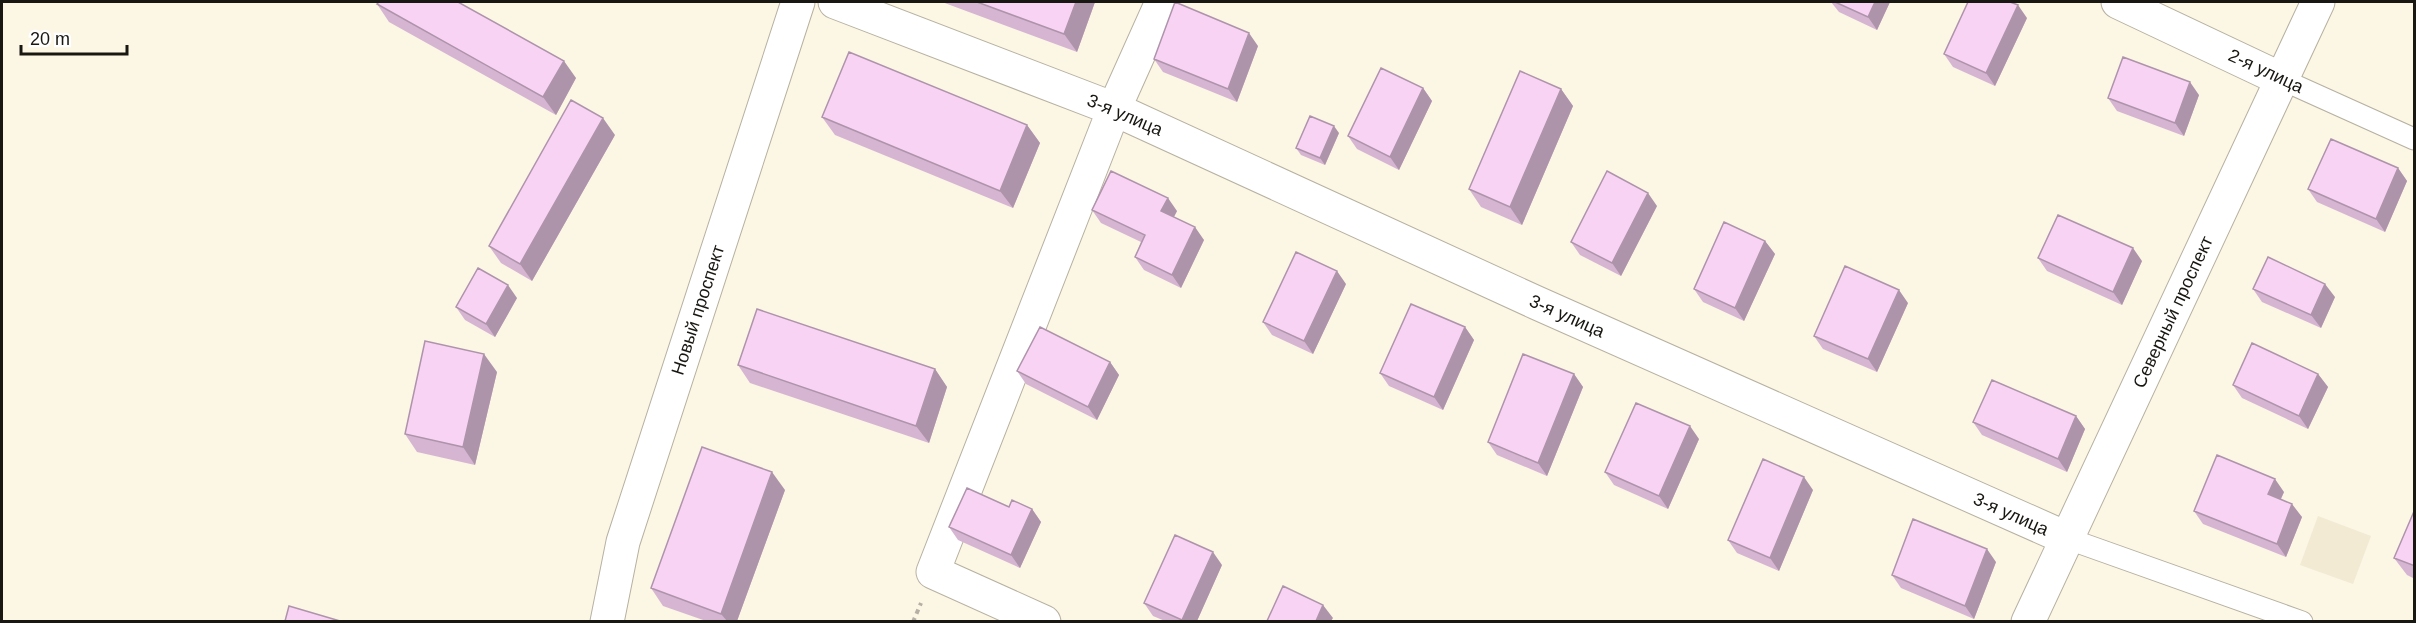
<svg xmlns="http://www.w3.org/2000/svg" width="2416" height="623" viewBox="0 0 2416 623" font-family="Arial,sans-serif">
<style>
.built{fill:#f2ead2}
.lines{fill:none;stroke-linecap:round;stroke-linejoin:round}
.service-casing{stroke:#b7b1a1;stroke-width:23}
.minor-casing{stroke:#b7b1a1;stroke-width:35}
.path{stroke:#b5b0a3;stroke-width:4;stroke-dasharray:4.5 4.5;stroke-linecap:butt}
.service{stroke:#fff;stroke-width:21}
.minor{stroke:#fff;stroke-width:33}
.wall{fill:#d6b5d2}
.shaded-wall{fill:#ae94ab}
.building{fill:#f9d3f4;stroke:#ae94ab;stroke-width:1.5}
.labels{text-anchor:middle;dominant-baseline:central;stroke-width:4.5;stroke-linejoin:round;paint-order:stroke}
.street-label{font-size:18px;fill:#191711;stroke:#fff}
</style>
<rect width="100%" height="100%" fill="#fcf6e5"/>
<!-- built -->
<path class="built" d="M2318,516l53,20 -18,48 -53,-19z"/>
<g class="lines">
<defs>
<path id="service" d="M2283,80l131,59
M2066,538l236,84"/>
<path id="minor" d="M835,2l279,107 423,194 529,235
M2118,2l165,78
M607,622l16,-80 175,-540
M1044,622l-111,-50 181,-463 48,-107
M2028,622l290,-620"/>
</defs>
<!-- service casing -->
<use href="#service" class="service-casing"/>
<!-- minor casing -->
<use href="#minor" class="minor-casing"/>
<!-- path -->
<path class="path" d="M913,622l8,-19"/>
<!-- service -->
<use href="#service" class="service"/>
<!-- minor -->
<use href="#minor" class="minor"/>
</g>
<!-- wall -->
<path class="wall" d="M942,2h153l-18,50z
M1831,2h59l-13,28 -38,-18z
M377,4l199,74 -20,37 -167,-93z
M2027,18l-32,68 -42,-19 -9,-13z
M1258,46l-21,56 -74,-30 -9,-13z
M1423,88l9,13 -33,69 -42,-21 -9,-13z
M1561,89l12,17 -51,119 -41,-18 -12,-18z
M2199,95l-15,41 -67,-25 -9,-13z
M822,117l205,8 13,18 -27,65 -178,-73z
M1339,133l-14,32 -24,-10 -5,-7z
M615,135l-83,146 -31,-18 -12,-17z
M2398,168l9,13 -22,51 -68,-30 -9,-13z
M1657,206l-36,70 -41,-21 -9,-13z
M1092,210l85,1 -3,6 30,23 -23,48 -37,-18 -9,-13 6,-15 -40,-19z
M1765,241l10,13 -31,67 -41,-19 -9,-13z
M2038,258l104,3 -20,44 -75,-34z
M1346,284l-33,70 -41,-19 -9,-13z
M2253,289l82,8 -14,31 -59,-26z
M517,298l-22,39 -30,-17 -9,-13z
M1908,303l-31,69 -54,-23 -9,-13z
M1465,327l9,13 -31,70 -54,-24 -9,-13z
M1110,362l9,13 -22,45 -71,-36 -9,-13z
M738,365l197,4 12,18 -18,56 -179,-60z
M497,372l-22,93 -58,-13 -12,-18z
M1574,374l9,13 -36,89 -50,-21 -9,-13z
M2318,374l10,13 -20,42 -66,-31 -9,-13z
M2076,416l9,13 -18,43 -85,-37 -9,-13z
M1699,439l-31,70 -54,-24 -9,-13z
M785,490l-48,131h-31l-43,-15 -12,-18z
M1813,490l-34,81 -42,-18 -9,-13z
M2284,492l-3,7 21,18 -16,40 -83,-33 -9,-13z
M1009,507l23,2 9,13 -21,46 -62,-28 -9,-13z
M2415,509v70l-8,-4 -13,-17z
M1996,562l-22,57 -73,-31 -9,-13z
M1222,565l-25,56h-32l-12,-5 -9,-13z"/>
<!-- shaded-wall -->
<path class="shaded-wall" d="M1076,2h19l-18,50 -13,-18z
M1875,2h15l-13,28 -9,-13z
M2018,5l9,13 -32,68 -9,-13z
M1249,33l9,13 -21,56 -9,-13z
M564,61l12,17 -20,37 -13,-18z
M2190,82l9,13 -15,41 -9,-13z
M1423,88l9,13 -33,69 -9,-13z
M1561,89l12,17 -51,119 -12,-18z
M603,118l12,17 -83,146 -12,-17z
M1027,125l13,18 -27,65 -13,-17z
M1334,126l5,7 -14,32 -5,-7z
M2398,168l9,13 -22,51 -9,-13z
M1648,193l9,13 -36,70 -9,-13z
M1168,198l9,13 -7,13 -9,-13z
M1195,227l9,13 -23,48 -9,-13z
M1765,241l10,13 -31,67 -9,-13z
M2133,248l9,13 -20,44 -9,-13z
M1337,271l9,13 -33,70 -9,-13z
M2325,284l10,13 -14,31 -10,-13z
M508,285l9,13 -22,39 -9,-13z
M1899,290l9,13 -31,69 -9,-13z
M1465,327l9,13 -31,70 -9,-13z
M484,354l13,18 -22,93 -12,-18z
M1110,362l9,13 -22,45 -9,-13z
M935,369l12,18 -18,56 -13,-17z
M1574,374l9,13 -36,89 -9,-13z
M2318,374l10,13 -20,42 -9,-13z
M2076,416l9,13 -18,43 -9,-13z
M1690,426l9,13 -31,70 -9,-13z
M772,472l13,18 -48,131h-10l-6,-7z
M1804,477l9,13 -34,81 -9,-13z
M2275,479l9,13 -7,15 -9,-13z
M2292,504l10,13 -16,40 -9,-13z
M1032,509l9,13 -21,46 -9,-13z
M1987,549l9,13 -22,57 -9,-13z
M1213,552l9,13 -25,56h-14l-1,-1z
M1323,605l10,13 -2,3h-15z"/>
<!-- building -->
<path class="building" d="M379,2h79l106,59 -21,36 -166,-93z
M977,2h99l-12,32z
M1175,2l74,31 -21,56 -74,-30z
M1835,2h40l-7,15z
M1968,2h42l8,3 -32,68 -42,-19z
M849,52l178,73 -27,66 -178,-74z
M2123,57l67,25 -15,41 -67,-25z
M1381,68l42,20 -33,69 -42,-21z
M1520,71l41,18 -51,118 -41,-18z
M571,100l32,18 -83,146 -31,-18z
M1310,116l24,10 -14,32 -24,-10z
M2331,139l67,29 -22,51 -68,-30z
M1111,171l57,27 -7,13 34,16 -23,48 -37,-18 10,-22 -53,-25z
M1607,171l41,22 -36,70 -41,-21z
M2058,215l75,33 -20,44 -75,-34z
M1724,222l41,19 -30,67 -41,-19z
M1296,252l41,19 -33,70 -41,-19z
M2268,257l57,27 -14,31 -58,-26z
M1845,266l54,24 -31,69 -54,-23z
M478,268l30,17 -22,39 -30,-17z
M1411,304l54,23 -31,70 -54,-24z
M757,309l178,60 -19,57 -178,-61z
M1040,327l70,35 -22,45 -71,-36z
M425,341l59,13 -21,93 -58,-13z
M2252,343l66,31 -19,42 -66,-31z
M1523,354l51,20 -36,89 -50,-21z
M1992,380l84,36 -18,43 -85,-37z
M1636,403l54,23 -31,70 -54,-24z
M702,447l70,25 -51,142 -70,-26z
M2217,455l58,24 -7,15 24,10 -15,40 -83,-33z
M1763,459l41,18 -34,81 -42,-18z
M967,488l42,19 3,-7 20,9 -21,46 -62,-28z
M2415,509v57l-21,-8z
M1913,519l74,30 -22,57 -73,-31z
M1175,535l38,17 -31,68 -38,-17z
M1283,586l40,19 -7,16h-49z
M289,606l51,15h-55z"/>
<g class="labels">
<!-- street labels -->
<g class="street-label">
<text transform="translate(2266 71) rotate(25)">2-я улица</text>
<text transform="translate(1125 115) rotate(23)">3-я улица</text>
<text transform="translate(698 310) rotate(-72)">Новый проспект</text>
<text transform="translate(2173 312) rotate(-65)">Северный проспект</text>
<text transform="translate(1567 316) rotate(24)">3-я улица</text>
<text transform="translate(2011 514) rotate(24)">3-я улица</text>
</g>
</g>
<!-- border -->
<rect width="2416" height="623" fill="none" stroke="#191711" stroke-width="6"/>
<!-- scale -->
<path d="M21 45v9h106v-9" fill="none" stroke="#191711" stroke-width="3"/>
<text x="30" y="45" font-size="18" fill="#191711" stroke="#ffffff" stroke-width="4.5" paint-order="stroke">20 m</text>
</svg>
